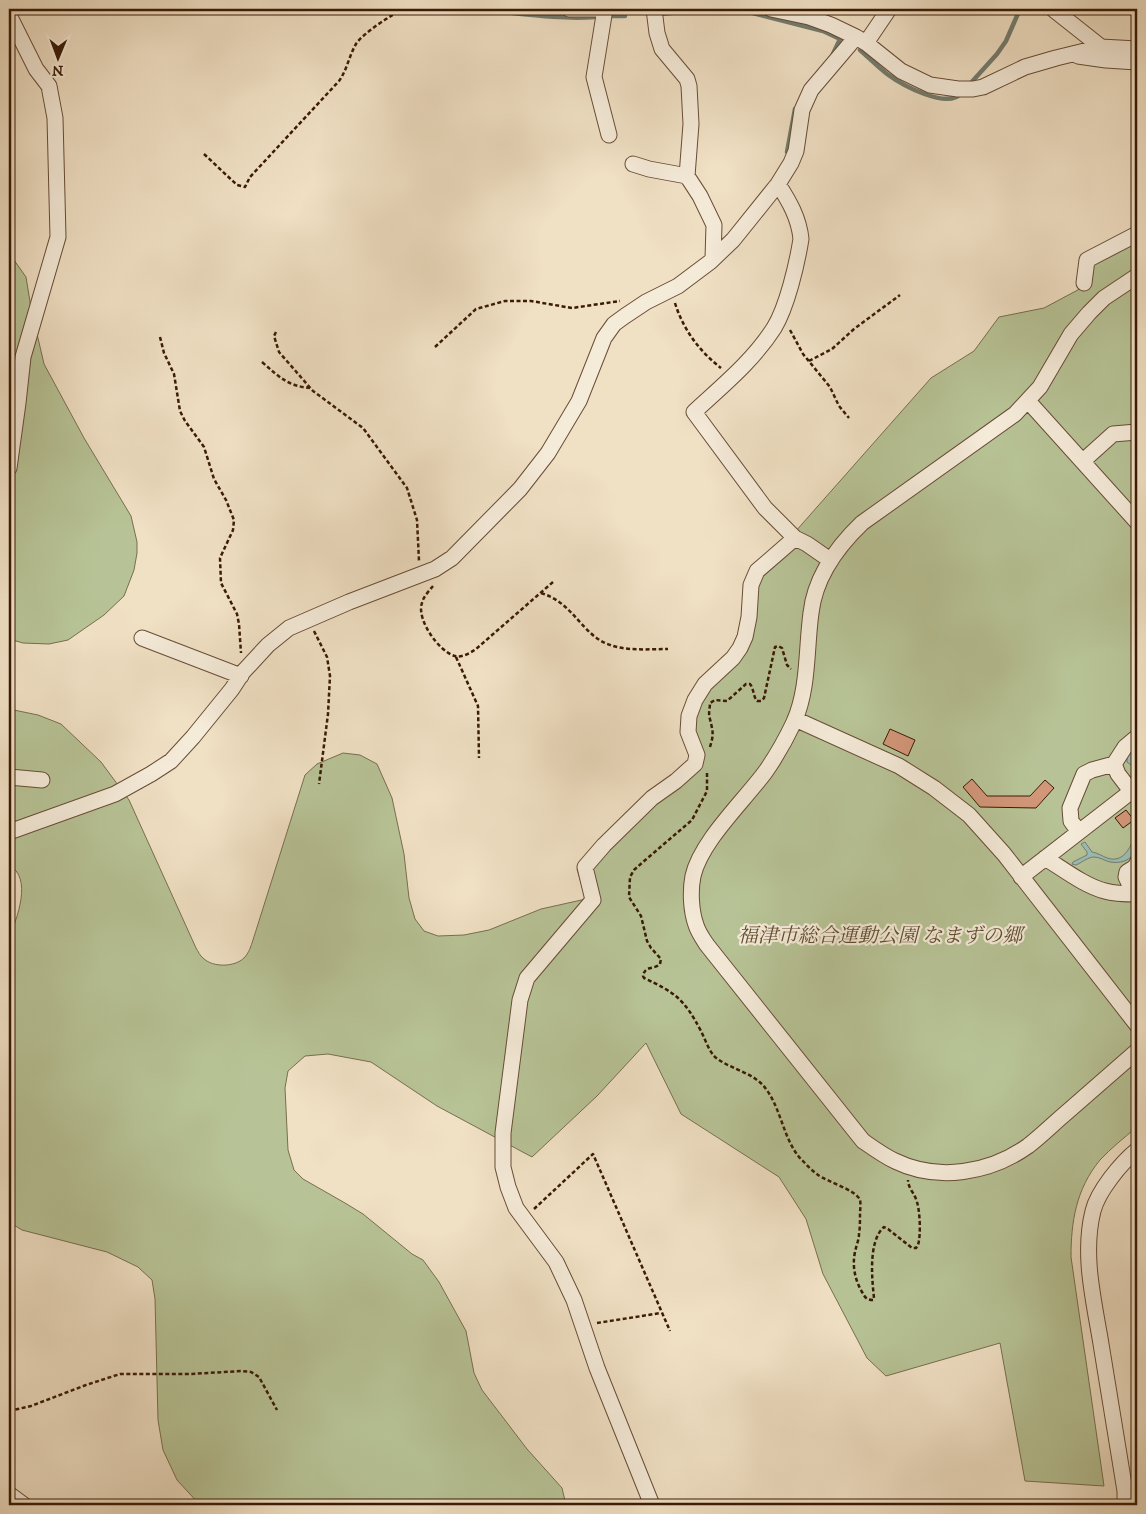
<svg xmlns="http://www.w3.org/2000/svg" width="1146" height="1514" viewBox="0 0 1146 1514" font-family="'IM FELL DW Pica','Noto Serif JP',serif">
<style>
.green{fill:#b7c396;stroke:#786e4e}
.water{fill:#9abdb5;stroke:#747c6f}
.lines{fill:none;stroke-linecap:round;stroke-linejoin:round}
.stream{stroke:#747c6f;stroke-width:4.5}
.building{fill:#d29679;stroke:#3a1a06}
.minor-casing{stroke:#684c36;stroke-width:17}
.path{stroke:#3a1a06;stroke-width:2.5;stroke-dasharray:4 2.5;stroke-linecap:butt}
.minor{stroke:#f5ebd9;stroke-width:15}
.labels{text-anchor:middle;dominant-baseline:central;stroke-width:4.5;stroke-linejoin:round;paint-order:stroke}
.park-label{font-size:20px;font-style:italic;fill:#604d31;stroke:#f5ebd9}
</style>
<rect width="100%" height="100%" fill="#f0e0c4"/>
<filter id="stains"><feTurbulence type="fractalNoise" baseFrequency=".004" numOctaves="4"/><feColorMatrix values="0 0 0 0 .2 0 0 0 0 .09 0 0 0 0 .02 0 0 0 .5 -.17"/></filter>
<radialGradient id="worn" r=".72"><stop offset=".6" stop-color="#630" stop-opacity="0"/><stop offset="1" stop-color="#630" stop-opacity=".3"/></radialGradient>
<!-- green -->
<path class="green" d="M1137,241v886c-12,10 -26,21 -37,33 -24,29 -29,62 -29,97l33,229 -79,-5 -25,-138 -114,33 -19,-18 -44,-84 -17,-55 -27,-42 -98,-63 -35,-71 -49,53 -65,61 -95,-51 -66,-44 -43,-8 -23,2 -17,15 -3,17 3,62 6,20 9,9 42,24 18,11 49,40 11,6 16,22 27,49 8,42 8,17 45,59 35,39 4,17h-366l-23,-25 -14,-30 -5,-30 -3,-121 -3,-19 -14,-13 -31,-15 -85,-22 -13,-8v-284c8,-20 24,-60 0,-73v-156l29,6 23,9 40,38 28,38 67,148c2,3 4,8 7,10 10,10 32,9 41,0 5,-5 7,-12 9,-18l52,-165 12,-11 26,-11 17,2 17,9 15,34 12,56 5,44 6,21 9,12 14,5 26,-1 25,-5 52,-21 45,-10 -9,-30 20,-25 94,-82 -8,-32 55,-87 7,-52 50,-59 136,-154 43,-27 25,-34 45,-9 45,-24 2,-18z
M9,259l5,1 12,17 5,31 13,56 40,74 47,78 6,26v11l-3,17 -10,26 -20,19 -36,25 -19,4 -26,-1 -14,-4z"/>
<!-- water -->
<path class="water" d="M1137,746v19h-6l-4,-3v-7z
M1137,832c0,20 -5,33 -27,30 -5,-1 -10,-5 -16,-5 -6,0 -13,6 -18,8l-4,-1 1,-2 14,-7v-3l-6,-8 4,-2 7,10c6,1 10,4 15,6 18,6 24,-13 30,-26z"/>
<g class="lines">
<!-- stream -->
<path class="stream" d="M471,9c42,3 83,11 125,8
M737,9l86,22 17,8 -8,17
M659,14l58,-5
M611,16h14
M860,50c9,8 18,17 27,24 15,11 60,36 75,19
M969,85l28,-31 9,-13 14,-32
M787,152l8,-43"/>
</g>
<!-- building -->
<path class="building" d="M890,729l25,11 -7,16 -25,-12z
M972,779l15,17h43l15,-16 9,8 -18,20 -56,-1 -17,-20z
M1126,810l8,10 -11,8 -8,-10z"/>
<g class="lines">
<defs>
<path id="minor" d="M569,9h27
M605,9l-11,68 15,58
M654,9l3,24 5,16 25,30 2,7 2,38 -4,52 13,20 14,29 -1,34
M771,9l38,8 22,8 25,12 10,6 35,28 29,14 28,4h15l10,-2 42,-20 31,-9 45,-11 36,2
M1053,9l48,38
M9,15l27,54 13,17 6,32 3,119 -35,120 -5,46 -9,65
M866,43l23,-34
M1078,56l28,4 31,2
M633,164l16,5 38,7
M778,184c11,17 21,34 23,55 -4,25 -14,68 -27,89 -21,33 -52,58 -80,84l71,96 30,30 12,6 23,16
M1137,276l-33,22 -15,15 -18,21 -31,53 -25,27 -153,109c-25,24 -47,54 -51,90 -5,36 -2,75 -17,109 -8,17 -17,33 -28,49 -22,30 -65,70 -73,105 -3,15 -2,35 3,49 2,7 7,14 11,20l156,196c10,7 21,15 32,20 43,21 95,12 133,-15 13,-10 25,-22 38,-33 23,-20 47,-41 71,-62
M1084,283l3,-23 50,-26
M1028,401l109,121
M1083,461l30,-27 24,-2
M142,638l99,38
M795,719l104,47 35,22 35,27 35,39 133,171
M1114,764l4,10 13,17
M9,777l33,3
M9,832l106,-38 36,-20 20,-13 22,-24 39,-48 11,-17 25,-27 21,-17 60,-26 86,-33 17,-11 68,-69 28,-36 31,-52 25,-63 10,-14 11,-8 21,-14 32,-16 32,-24 23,-22 45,-56 13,-21 5,-12 6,-41 9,-20 45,-53
M1079,832l-8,-11 -1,-13 14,-34 8,-4 22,-6 11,-17 12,-10
M1045,858c18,11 40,28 60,33 10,3 22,3 32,3
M1021,877l116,-90
M1134,894l-8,-17 1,-5 8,-5 2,-4
M9,1494l15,11
M652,1505l-55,-137 -23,-68 -18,-38 -40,-54 -8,-21 -5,-20v-34l17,-133 7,-22 66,-78 -8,-33 19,-22 48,-47 24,-17 19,-17 2,-9 -9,-23 1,-16 6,-16 10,-16 28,-26 7,-10 5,-11 4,-20 2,-32 6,-14 38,-33
M1125,1505v-14c-8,-49 -16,-98 -24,-147 -7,-43 -19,-89 -8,-133 5,-20 28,-48 44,-61"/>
</defs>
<!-- minor casing -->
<use href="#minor" class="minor-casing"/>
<!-- path -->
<path class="path" d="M204,154l33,31 8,2 5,-10 89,-96c8,-11 10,-25 17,-37 6,-10 36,-30 48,-35
M675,303c8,26 24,48 46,65
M790,330l13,24 27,33 9,19 10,12
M276,332l-2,4 5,16 34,39 50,37 44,60 10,32 2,41
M160,337l4,16 10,21 6,37 5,10 19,26 10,32 12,21 8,20 -1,10 -13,28 1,25 16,31 2,10 2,29
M435,347l41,-38 29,-8h26l41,7 48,-7
M809,361l23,-12 22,-20 46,-34
M262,362c17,15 26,24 48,26
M433,586c-4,5 -10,11 -11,17 -6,16 17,49 33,53 7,2 15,-3 21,-7l77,-67
M541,593c26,8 34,27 53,43 20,17 50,13 74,13
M314,631l13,26 3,19 -2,38 -9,70
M456,657l22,49 1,52
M710,747c4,-13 3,-15 0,-28 -2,-5 0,-11 0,-16l5,-3 12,1 19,-17h4c4,5 3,12 7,17h4l3,-3 11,-51 3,-1 4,2 5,17 4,4
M707,773v18l-15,29 -49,42 -9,8 -4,7 -1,20 12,19 6,25 4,7 10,11 -1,5c-6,6 -15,1 -17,12l1,2c32,15 40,21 57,53 4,8 8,20 14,26 16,13 39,15 51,32 15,20 17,48 33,68 6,6 12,13 19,18 10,7 38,15 42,25 1,4 0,10 0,15 0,6 0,13 -1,19 0,6 -3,12 -4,18 -3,14 0,28 7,40 3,5 4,8 11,8l1,-2c-2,-19 -6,-57 10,-71l4,2 24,19h4l2,-3c3,-10 2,-33 -1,-43 -2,-8 -9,-14 -9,-22
M534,1209l59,-55 77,177
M597,1323l64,-10
M9,1411l22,-5 55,-21 34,-11h71l51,-3 9,1 8,5 18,33"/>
<!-- minor -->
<use href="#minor" class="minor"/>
</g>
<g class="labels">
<!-- park labels -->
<g class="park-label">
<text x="880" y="936">福津市総合運動公園 なまずの郷</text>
</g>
</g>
<!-- margin -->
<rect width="1146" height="1514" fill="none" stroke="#f0e0c4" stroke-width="30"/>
<rect x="10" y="10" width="1126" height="1494" fill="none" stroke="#3a1a06" stroke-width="2.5"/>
<rect x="15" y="15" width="1116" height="1484" fill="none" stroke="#3a1a06"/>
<!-- north arrow -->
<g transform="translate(58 58) rotate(181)" stroke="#f5ebd9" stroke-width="4" paint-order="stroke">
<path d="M0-4L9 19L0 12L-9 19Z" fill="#3a1a06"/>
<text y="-8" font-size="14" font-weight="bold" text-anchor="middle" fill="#3a1a06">N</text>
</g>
<rect width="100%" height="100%" filter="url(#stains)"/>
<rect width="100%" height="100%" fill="url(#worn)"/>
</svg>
